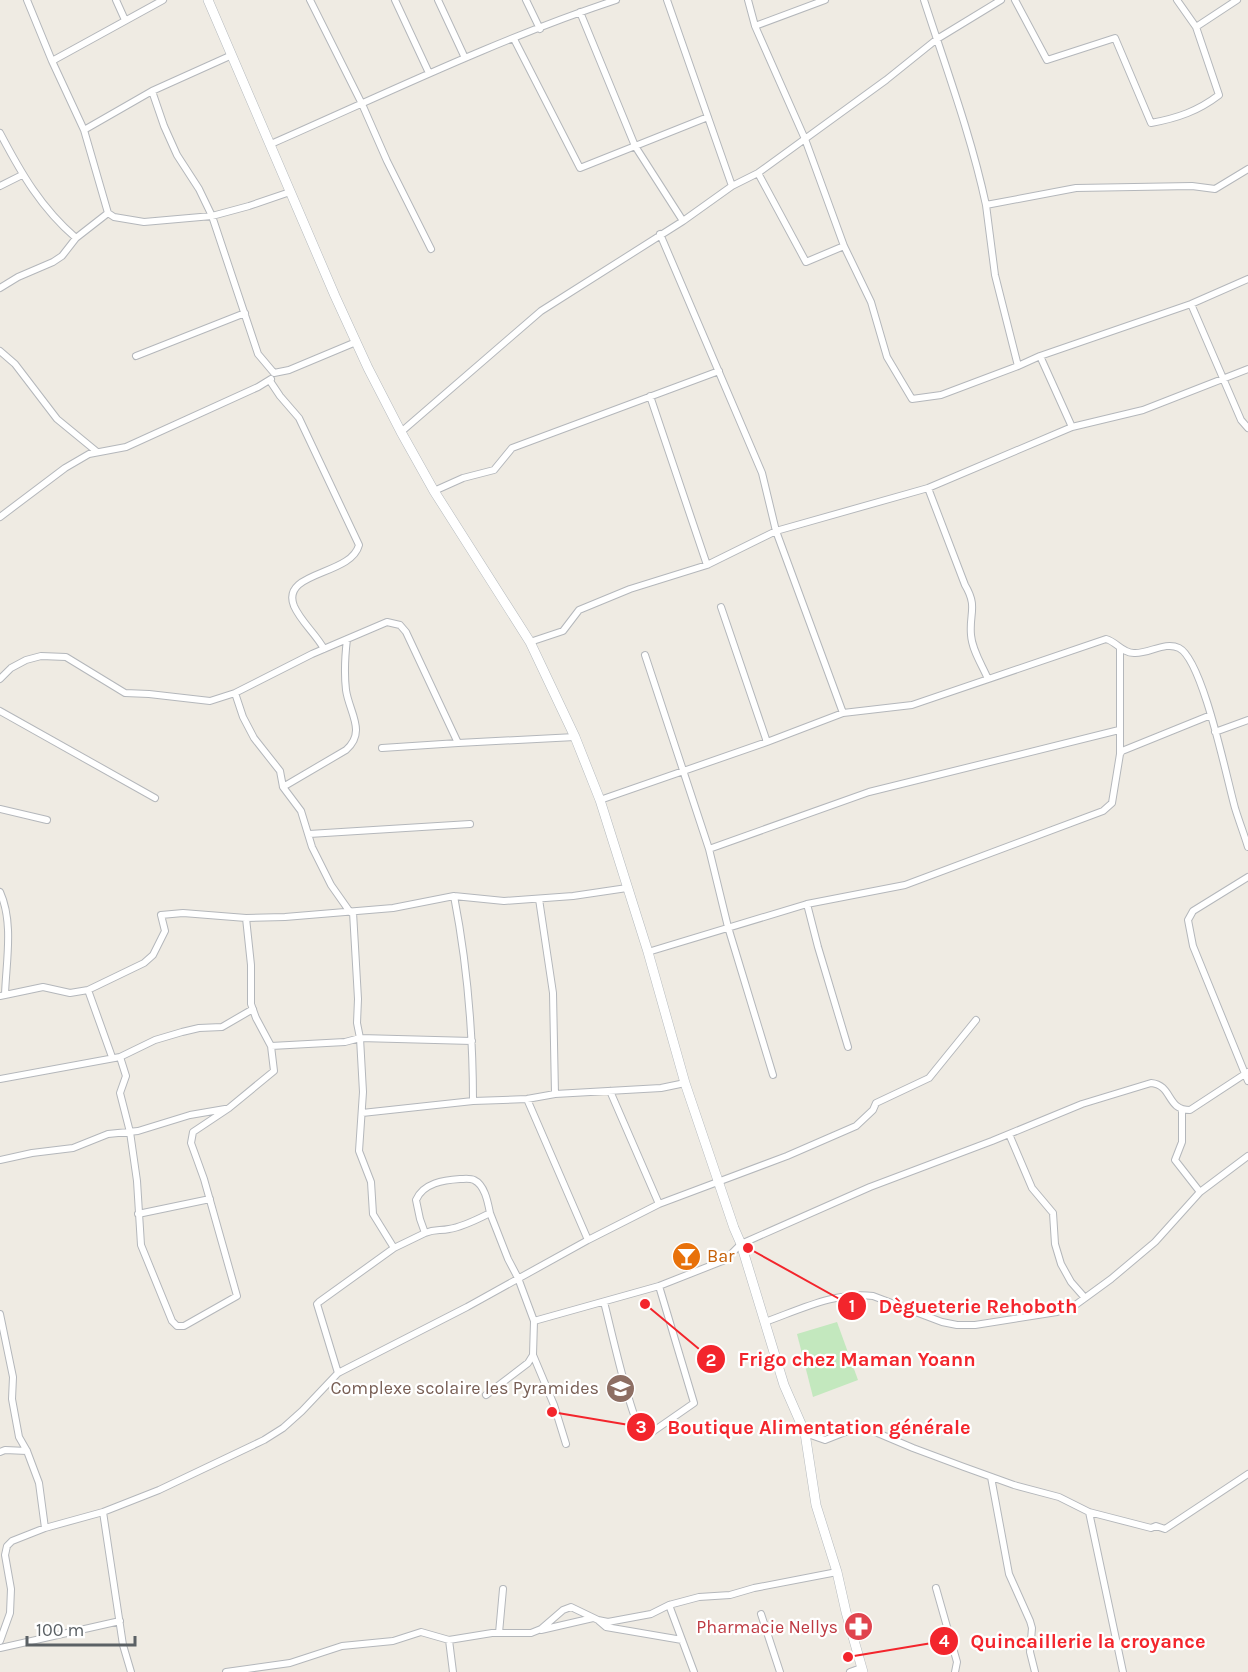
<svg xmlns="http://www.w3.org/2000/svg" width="1248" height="1672" viewBox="0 0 1248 1672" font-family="Karla,sans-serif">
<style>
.grass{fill:#c3e8be}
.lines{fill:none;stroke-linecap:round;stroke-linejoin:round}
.street-casing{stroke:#b4b7bb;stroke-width:8}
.secondary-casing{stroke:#b5babe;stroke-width:10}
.street{stroke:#fff;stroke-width:6}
.secondary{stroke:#fff;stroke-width:9}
.labels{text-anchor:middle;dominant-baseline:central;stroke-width:4.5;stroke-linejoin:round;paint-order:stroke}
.food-label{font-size:18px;fill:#c56008;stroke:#fff;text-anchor:start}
.education-label{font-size:18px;fill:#785e54;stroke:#fff;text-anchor:end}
.health-label{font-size:18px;fill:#be3a42;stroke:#fff;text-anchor:end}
.leader{fill:none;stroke:#f3252c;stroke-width:2}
.callout-dot{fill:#f3252c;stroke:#fff;stroke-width:2}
.mark-label{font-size:18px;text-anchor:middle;font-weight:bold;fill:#fff}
.callout-label{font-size:20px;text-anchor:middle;font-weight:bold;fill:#f3252c;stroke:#fff;stroke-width:4.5;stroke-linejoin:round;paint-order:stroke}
</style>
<rect width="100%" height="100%" fill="#efebe3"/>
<!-- grass -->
<path class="grass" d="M837,1322l21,58 -45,17 -16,-63z"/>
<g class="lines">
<defs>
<path id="street" d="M27,0l25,61 32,69 24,83 6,4 30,5 68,-6 37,-10 41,-14
M116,0l9,20
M310,0l52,104 25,57 44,88
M395,0l34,73
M438,0l27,58
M526,0l14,29
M667,0l65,186
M748,0l7,26 70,-26
M924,0c22,68 47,135 62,205
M1015,0l32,60 68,-22 36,85c27,-5 47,-12 68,-28l-23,-68 -19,-27
M580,12l55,134 48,75
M755,26l50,113 39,107 27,56 16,55 25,42 29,-4 77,-29 -23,-91 -9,-70 90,-17 116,-2 23,3 33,-20
M1196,27l41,-27
M514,39l66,129 128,-51
M52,61l111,-61
M152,91l12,35 13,29 22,34 13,27 46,138 16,19 15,-3 67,-28
M84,130l68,-39 80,-36
M0,133c21,40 41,75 76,105
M271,144c114,-50 227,-105 345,-144
M758,173l48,89 38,-16
M0,186l22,-11
M660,234l102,239 14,58 67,182
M0,288l18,-11 35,-15 9,-6 14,-18 32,-25
M1191,304l50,116 7,8
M0,351l15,13 42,55 39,32
M136,356l109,-43
M1040,356l32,71
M1018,366l22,-10 151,-52 57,-25
M270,381l10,15 19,22 60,127c-8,31 -79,26 -65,61 7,16 22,28 30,43
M650,396l57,169
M401,432l140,-121 142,-90 49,-35 26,-13 128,-93 51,-41 64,-39
M928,488l37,97c13,22 4,28 6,50 1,15 11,30 17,44
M434,491l29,-13 31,-8 18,-22 207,-77
M0,517l65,-49 24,-14 37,-7 132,-60 13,-8
M721,607l46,135
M530,642l33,-11 16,-21 51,-21 77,-24 69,-34 152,-43 144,-61 71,-17 105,-41
M645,655l64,194 19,78 45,148
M0,679l11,-11 15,-8 15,-4 25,1 59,36 24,1 61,7 25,-8 77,-39 75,-32 13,3 6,7 52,111 117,-6
M235,693l8,24 11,21 26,33 3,16 18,24 11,36 19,38 19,27
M0,711l155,87
M1215,732l33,-12
M382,748l76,-5
M1120,754v-106
M283,787l63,-37c21,-18 3,-38 0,-60 -2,-17 -1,-34 1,-51
M600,800l167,-58 76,-29 69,-8 194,-66c11,3 16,14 28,14 15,1 31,-12 45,-5 24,12 48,132 56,160 4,13 9,26 13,39
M0,809l47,11
M309,834l161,-10
M709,849l160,-57 250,-62
M1248,877l-55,34 -5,9 5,26 55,135
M0,892c14,31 6,70 5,103l-5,1
M454,896c13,67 19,136 19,205
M539,899l14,94 2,101
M807,904l11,43 30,100
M246,918l5,47v39l5,14 15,28
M648,952l159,-48 98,-19 198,-74 9,-8 8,-49 2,-3 89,-36
M5,995l38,-8 27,6 18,-3
M112,1057l-24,-67 56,-27 9,-8 12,-24 -4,-16 22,-2 63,5 39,-1 108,-9 61,-12 50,5 69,-5 54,-8
M120,1057l6,19 -6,17 10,39 7,49 4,64 31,76 5,5h7l53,-30 -33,-117 -13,-36 2,-11 36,-24 45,-37 -3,-25 74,-4 15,-4 -3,-15 1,-24 -5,-87
M0,1079l120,-22 35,-17 27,-8 17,-4 23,-1 31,-18
M610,1091l49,113
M527,1099l61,141
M1182,1110v32l-7,18 25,32
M362,1113l111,-12 54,-2 28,-5 106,-6 24,-5
M1009,1134l23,54 21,25 2,31 6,20 10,18 14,16
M0,1160l32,-7 41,-5 35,-14 30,-3 52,-16 35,-6
M138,1214l72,-15
M394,1248l-21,-34 -2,-32 -12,-31 4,-59 -3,-54 112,3
M604,1302c6,22 28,125 41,135l49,-34 -35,-117
M0,1314l13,63 -1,22 7,38 8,14 12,32 6,45
M534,1321l125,-35 66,-26 16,-16 129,-57 122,-46 90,-37 69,-21c22,2 15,27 39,27l58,-38
M765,1322c34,-12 71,-31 108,-26l69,26 15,3h18l82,-13 17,-6 37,-27 44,-37 45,-50 48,-36
M533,1355l21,50 12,39
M338,1373l-21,-69 2,-2 75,-54 31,-15
M486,1395l42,-32 5,-8 1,-34 -16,-43 -10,-19 -18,-46c-12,6 -27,14 -41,16 -9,2 -14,0 -24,4l-5,-14 -4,-19c7,-17 28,-20 44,-21 4,0 10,-1 14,1 11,5 14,23 16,33
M805,1433l20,7 33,-13 10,2 45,19 51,19 50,18 45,12 30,15 62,16 5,-2 9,3 83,-55
M0,1452l5,-2 22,1
M991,1477l18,97 21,47 2,7 -2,24 5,20
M103,1512l20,133 8,27
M1089,1512l34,160
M936,1588l21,74 -2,10
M669,1605l25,67
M761,1614l19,58
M599,1621l7,6 76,13
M541,1630l52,-12
M499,1633l4,-44
M449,1640l4,32
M0,1641l10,-28 1,-24 -6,-34 2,-9 5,-5 33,-13 58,-16 56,-22 105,-50 19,-12 19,-17 36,-38 129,-66 121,-67 71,-36 128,-48 69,-30 17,-16 3,-7 53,-25 47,-58
M0,1648l120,-27
M226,1672l64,-9 52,-17 51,-5 28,-9 28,8 43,-7h39l10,-4 22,-19 8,-3 27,13 10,2 43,-8 18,-9 30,-8 31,-2 24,-7 83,-16
M850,1672l11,-4"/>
<path id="secondary" d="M208,0l127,296 33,72 33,64 33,59 96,151 45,95 25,63 48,152 37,131 49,145 7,16 43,141 21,48 11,72 21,67 9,40 17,60"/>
</defs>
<!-- street casing -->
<use href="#street" class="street-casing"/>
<!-- secondary casing -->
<use href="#secondary" class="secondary-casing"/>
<!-- street -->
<use href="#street" class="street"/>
<!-- secondary -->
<use href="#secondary" class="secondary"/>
</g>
<!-- icons -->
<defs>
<symbol id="bar-disc" viewBox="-11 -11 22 22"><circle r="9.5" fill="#e8710a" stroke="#fff"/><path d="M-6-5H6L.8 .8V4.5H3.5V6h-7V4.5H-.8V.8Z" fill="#fff"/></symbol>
<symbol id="school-disc" viewBox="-11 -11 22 22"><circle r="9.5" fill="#8d6e63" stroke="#fff"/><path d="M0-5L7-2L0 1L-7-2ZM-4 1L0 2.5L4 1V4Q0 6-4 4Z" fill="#fff"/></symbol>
<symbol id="pharmacy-disc" viewBox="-11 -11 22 22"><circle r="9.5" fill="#e0444e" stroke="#fff"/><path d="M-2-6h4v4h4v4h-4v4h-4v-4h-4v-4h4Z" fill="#fff"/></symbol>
</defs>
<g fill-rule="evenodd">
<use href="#bar-disc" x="670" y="1240" width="33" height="33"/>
<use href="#school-disc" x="604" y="1372" width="33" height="33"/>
<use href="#pharmacy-disc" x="842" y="1610" width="33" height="33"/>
</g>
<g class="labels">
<!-- food labels -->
<g class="food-label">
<text x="707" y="1256">Bar</text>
</g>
<!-- education labels -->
<g class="education-label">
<text x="599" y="1388">Complexe scolaire les Pyramides</text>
</g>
<!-- health labels -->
<g class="health-label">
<text x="838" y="1627">Pharmacie Nellys</text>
</g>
</g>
<!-- callouts -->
<path class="leader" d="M748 1248L852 1306M645 1304L711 1359M552 1412L641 1427M848 1657L944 1641"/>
<g class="callout-dot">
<circle cx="748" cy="1248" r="6"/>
<circle cx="645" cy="1304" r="6"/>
<circle cx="552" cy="1412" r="6"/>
<circle cx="848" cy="1657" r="6"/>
<circle cx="852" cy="1306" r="15"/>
<circle cx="711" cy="1359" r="15"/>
<circle cx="641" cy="1427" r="15"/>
<circle cx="944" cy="1641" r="15"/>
</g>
<g class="mark-label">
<text x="852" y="1312">1</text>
<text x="711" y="1366">2</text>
<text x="641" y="1433">3</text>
<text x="944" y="1647">4</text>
</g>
<g class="callout-label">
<text x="978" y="1313">Dègueterie Rehoboth</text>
<text x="857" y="1366">Frigo chez Maman Yoann</text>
<text x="819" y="1434">Boutique Alimentation générale</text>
<text x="1088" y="1648">Quincaillerie la croyance</text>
</g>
<!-- scale -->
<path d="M27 1636v9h108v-9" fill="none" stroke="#5b6165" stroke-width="3"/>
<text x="36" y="1636" font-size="18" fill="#5b6165" stroke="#ffffff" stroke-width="4.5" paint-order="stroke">100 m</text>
</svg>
